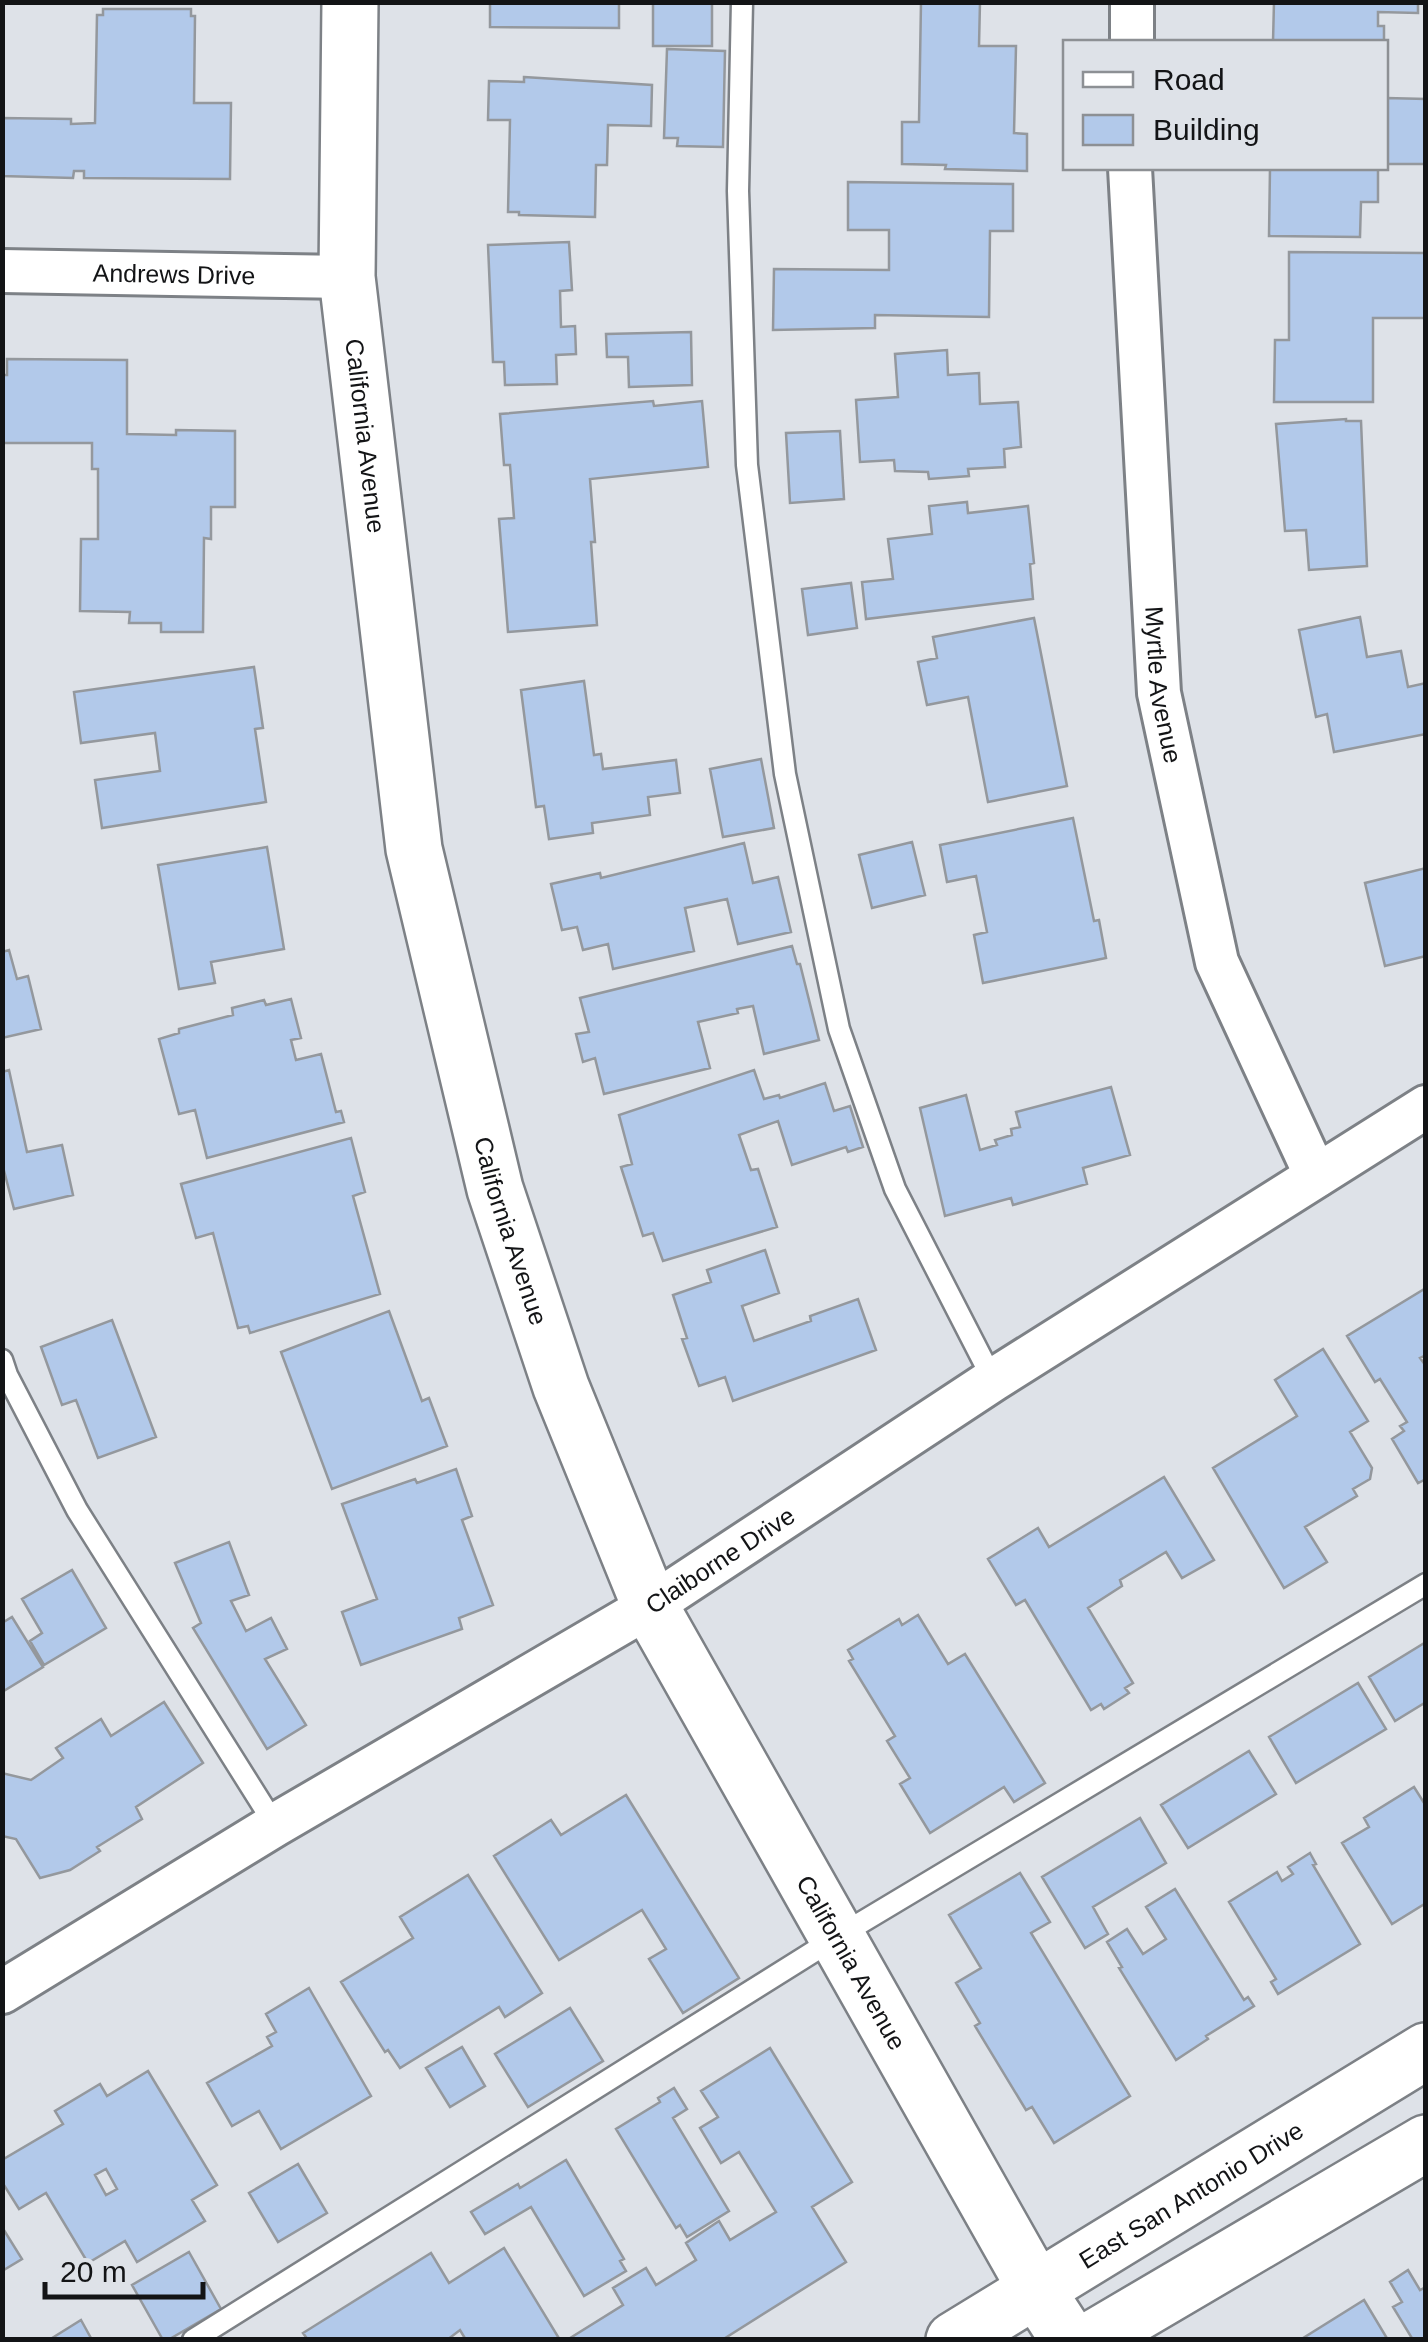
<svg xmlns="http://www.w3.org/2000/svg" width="1428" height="2342" viewBox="0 0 1428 2342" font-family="Arial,sans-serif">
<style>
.building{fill:#b2c9ea;stroke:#94989d;stroke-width:2.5;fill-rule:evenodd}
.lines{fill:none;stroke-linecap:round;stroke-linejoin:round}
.lane-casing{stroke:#7d8186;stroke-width:25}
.street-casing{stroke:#7d8186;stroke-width:48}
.secondary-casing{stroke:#7d8186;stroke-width:60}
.lane{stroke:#fff;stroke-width:20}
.street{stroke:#fff;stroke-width:42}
.secondary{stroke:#fff;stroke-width:55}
.labels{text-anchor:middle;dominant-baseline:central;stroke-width:8;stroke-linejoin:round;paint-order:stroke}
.street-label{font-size:25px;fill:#131416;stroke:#dee2e8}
</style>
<rect width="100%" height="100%" fill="#dee2e8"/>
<!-- building -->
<path class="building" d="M490,2h129v26l-129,-1z
M653,2h59v44h-59z
M921,2h59l-1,44h37l-2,87 13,1v37l-82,-2 1,-4 -44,-1v-42h17z
M1274,2h144v11l-40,-1v14h6v16h-111z
M103,9h88v7h4l-1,87h37l-1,76 -146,-1v-7h-10l-1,7 -71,-2v-58l69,1v5l24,-1 2,-108h6z
M667,49l58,2 -2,96 -46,-1 1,-8h-14z
M524,77l128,8 -1,41 -43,-1 -1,40h-11l-1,52 -76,-2v-3h-11l2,-92h-22l1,-39 35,1z
M1386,98l40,1v65h-40z
M1270,168h108v34h-17l-1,35 -91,-1z
M848,182l165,2v47h-23l-1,86 -114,-2v13l-102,2 1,-61 115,1v-40h-41z
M569,242l3,48 -12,1 1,36 14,-1 1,28 -20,1 1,29 -52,1 -1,-23h-11l-5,-117z
M1289,252l137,1v65h-53v84h-99l1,-62h14z
M691,332l1,53 -63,2 -1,-30h-21l-1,-23z
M947,350l1,25 31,-2 1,31 38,-2 3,45 -17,2 1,18 -37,2 1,7 -40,3 -1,-7 -33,-1 -1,-11 -34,2 -4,-62 42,-3 -3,-43z
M7,359l120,1v74l49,1v-5l59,1v76h-24v32l-7,-1 -1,94h-42v-9h-32l1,-11 -50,-1 1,-72h17v-70h-6v-26h-90v-68h5z
M653,401l1,5 48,-5 6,66 -118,12 5,63h-4l6,83 -89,7 -9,-113 15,-1 -4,-53h-6l-4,-51z
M1346,419v2h15l6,145 -58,4 -3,-40 -21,1 -9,-107z
M840,431l4,68 -54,4 -4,-70z
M967,502l1,11 60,-7 6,57 -4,1 3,35 -167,20 -4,-37 31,-3 -5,-40 44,-5 -3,-28z
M851,583l6,45 -49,7 -6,-46z
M1360,617l7,40 34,-6 7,36 18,-4v51l-92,18 -7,-38 -11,3 -17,-87z
M1034,618l33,168 -79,16 -20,-105 -41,8 -9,-43 19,-4 -4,-21z
M254,667l9,61 -8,1 11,73 -164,26 -7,-48 65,-9 -5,-38 -74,10 -7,-51z
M584,681l10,74 7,-1 2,15 73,-9 4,33 -32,4 2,18 -58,8 1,10 -44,6 -5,-33 -8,1 -15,-117z
M761,759l13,69 -51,9 -13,-68z
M1073,818l21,103 5,-1 7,38 -123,25 -9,-48 13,-3 -11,-56 -29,6 -7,-37z
M912,842l13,53 -53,13 -13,-53z
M744,843l9,40 25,-6 13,55 -53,12 -11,-45 -42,9 9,43 -81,18 -5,-25 -25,6 -6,-23 -15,3 -11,-46 49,-11 1,5z
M267,847l17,102 -73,13 4,21 -36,6 -21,-124z
M1426,868v88l-41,10 -20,-83z
M792,946l5,18h3l19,76 -55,14 -11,-48 -16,3 1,4 -40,9 12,46 -106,26 -9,-36 -12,4 -7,-28 13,-2 -9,-34z
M9,950l8,29 11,-3 13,53 -39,9v-86z
M291,999l10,39 -10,2 5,20 25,-6 15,58 5,-1 3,11 -137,36 -12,-48 -16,4 -20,-75 20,-6v-4l54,-14 -1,-7 32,-8 2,5z
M9,1070l18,82 35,-7 11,50 -59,14 -12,-46v-91z
M754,1070l10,29 15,-4 1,3 45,-15 9,28 16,-5 13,41 -15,5 -2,-5 -54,18 -14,-44 -39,14 12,35 7,-1 19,58 -114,34 -10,-28 -10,3 -22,-69 11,-3 -13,-49z
M1111,1087l19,68 -47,13 4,16 -74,21 -2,-7 -66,18 -25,-108 46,-13 14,55 17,-5 -2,-5 17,-5 -1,-6 9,-2 -4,-15z
M351,1138l14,54 -12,4 27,98 -130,39 -2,-7 -10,2 -25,-95 -17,5 -15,-54z
M765,1250l14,43 -37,13 12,35 57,-20 -1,-5 48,-17 18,51 -143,51 -8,-24 -26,9 -17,-47 5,-1 -14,-43 38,-13 -4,-12z
M1426,1288v67l-6,3 6,8v113l-8,4 -26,-44 12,-8 -4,-5 7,-4 -27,-43 -5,3 -28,-46z
M389,1311l33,90 7,-3 18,48 -115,43 -51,-137z
M112,1320l44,117 -58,21 -22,-58 -14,5 -21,-58z
M1323,1349l45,72 -18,11 22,36 -2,11 -17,10 4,7 -52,31 22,35 -43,26 -71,-120 84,-52 -22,-36z
M456,1469l16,47 -10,4 31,85 -34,13 3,11 -101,36 -19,-53 35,-13 -35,-95 73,-25 2,4z
M1164,1477l50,83 -32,18 -16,-26 -46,28 2,6 -34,22 45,75 -8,5 4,5 -25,16 -3,-5 -10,6 -66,-110 -9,5 -28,-46 50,-31 11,19z
M229,1542l20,53 -18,6 15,30 25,-13 16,31 -22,10 41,66 -39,24 -74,-121 8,-5 -26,-60z
M72,1570l34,58 -62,37 -14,-24 12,-8 -20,-34z
M918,1615l30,49 17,-10 80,129 -31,19 -10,-15 -74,46 -30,-49 10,-6 -23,-37 8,-5 -46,-75 4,-2 -5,-9 51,-31 3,6z
M12,1617l31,50 -41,25v-69z
M1426,1642v60l-31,19 -26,-44z
M1358,1683l28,46 -90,54 -27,-46z
M164,1702l39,61 -67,44 6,12 -45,28 3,4 -30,19 -30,8 -24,-39 -14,-3v-63l29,7 32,-22 -7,-10 45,-29 10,17z
M1249,1751l27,43 -88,54 -27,-43z
M1414,1787l12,19v97l-34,21 -50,-81 27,-16 -5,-9z
M626,1795l113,183 -56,35 -34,-54 17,-10 -24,-39 -83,50 -65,-104 57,-36 10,15z
M1140,1818l26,45 -73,44 15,27 -23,14 -43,-71z
M1310,1853l6,11 -3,1 47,79 -82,50 -7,-12 5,-3 -47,-77 48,-30 5,9 11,-7 -5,-7z
M1020,1873l30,49 -19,11 99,163 -76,47 -22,-36 -6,3 -51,-84 5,-3 -24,-40 25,-15 -32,-53z
M468,1875l74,118 -37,24 -6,-10 -99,61 -12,-18 -3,2 -44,-70 72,-44 -13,-21z
M1175,1889l69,111 4,-3 6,9 -48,30 2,3 -32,21 -57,-92 3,-1 -15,-25 20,-13 16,25 23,-15 -20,-32z
M309,1988l62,108 -90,53 -22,-38 -27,15 -25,-43 65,-37 -5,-9 9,-5 -10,-18z
M570,2008l33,53 -75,46 -33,-53z
M462,2047l23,39 -35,21 -24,-39z
M770,2048l82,134 -40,25 34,55 -124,78h-155l56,-35 -10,-17 33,-20 10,17 40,-25 -10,-17 33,-22 11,19 46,-28 -37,-60 -18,11 -21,-35 18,-11 -17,-26z
M148,2071l69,114 -25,15 13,21 -68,41 -12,-21 -37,22 -42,-70 -27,16 -17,-27v-22l61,-36 -8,-13 45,-27 7,12zM106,2169l11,20 -11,6 -11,-20z
M674,2088l13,21 -14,9 56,93 -42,26 -7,-12 -4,3 -60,-99 44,-27 -2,-4z
M566,2160l58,99 -4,2 6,10 -42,25 -53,-89 -46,27 -14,-22 47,-28 2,4z
M298,2164l29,49 -49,29 -29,-49z
M2,2227l20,32 -20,12z
M504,2248l56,92h-94l-6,-10 -13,10h-139l-5,-7 128,-80 18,30z
M189,2252l32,57 -53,31h-5l-31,-55z
M1408,2270l12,20 6,-3v53h-13l-20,-33 9,-5 -12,-20z
M1364,2300l24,40h-88z
M81,2320l11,20h-43z"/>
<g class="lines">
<defs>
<path id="lane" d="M742,2l-4,189 9,274 38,309 54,255 56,160 98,191
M2,1360l5,15 70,135 198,315
M193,2340l644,-403 589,-353"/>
<g id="street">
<path d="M1132,42v-40"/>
<path id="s1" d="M1130,168l29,525 58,269 99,214"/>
<path id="s2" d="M2,271l345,6"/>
<path id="s3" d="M2,1992l273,-167 375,-219 343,-226 433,-273"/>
</g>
<g id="secondary">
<path id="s4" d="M350,2l-3,275 67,572 81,340 66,198 89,219 386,683 33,51"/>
<path id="s5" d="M954,2340l472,-289"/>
<path d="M1091,2340l335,-197"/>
</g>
</defs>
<!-- lane casing -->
<use href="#lane" class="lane-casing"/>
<!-- street casing -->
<use href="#street" class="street-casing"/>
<!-- secondary casing -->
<use href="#secondary" class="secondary-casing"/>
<!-- lane -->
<use href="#lane" class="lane"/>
<!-- street -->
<use href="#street" class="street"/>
<!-- secondary -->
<use href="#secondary" class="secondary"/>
</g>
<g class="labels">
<!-- street labels -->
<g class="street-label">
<text stroke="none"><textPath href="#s2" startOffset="172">Andrews Drive</textPath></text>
<text stroke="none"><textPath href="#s4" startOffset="435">California Avenue</textPath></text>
<text stroke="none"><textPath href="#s1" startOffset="518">Myrtle Avenue</textPath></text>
<text stroke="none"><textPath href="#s4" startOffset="1245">California Avenue</textPath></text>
<text stroke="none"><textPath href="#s3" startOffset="838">Claiborne Drive</textPath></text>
<text stroke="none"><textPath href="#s4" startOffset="2055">California Avenue</textPath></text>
<text stroke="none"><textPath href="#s5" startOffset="278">East San Antonio Drive</textPath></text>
</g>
</g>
<!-- border -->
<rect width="1428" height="2342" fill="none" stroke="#131416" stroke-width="10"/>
<!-- legend -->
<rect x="1063" y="40" width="325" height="130" fill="#dee2e8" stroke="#8d9094" stroke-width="2.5"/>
<rect x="1083" y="72" width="50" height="15" fill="#ffffff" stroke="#8d9094" stroke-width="2.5"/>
<text x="1153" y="90" font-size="30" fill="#131416">Road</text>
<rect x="1083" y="115" width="50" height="30" fill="#b2c9ea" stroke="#8d9094" stroke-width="2.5"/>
<text x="1153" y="140" font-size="30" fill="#131416">Building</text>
<!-- scale -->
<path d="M45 2282v15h158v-15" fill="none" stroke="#131416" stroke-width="5"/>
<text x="60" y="2282" font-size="30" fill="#131416" stroke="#dee2e8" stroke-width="8" paint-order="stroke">20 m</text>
</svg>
